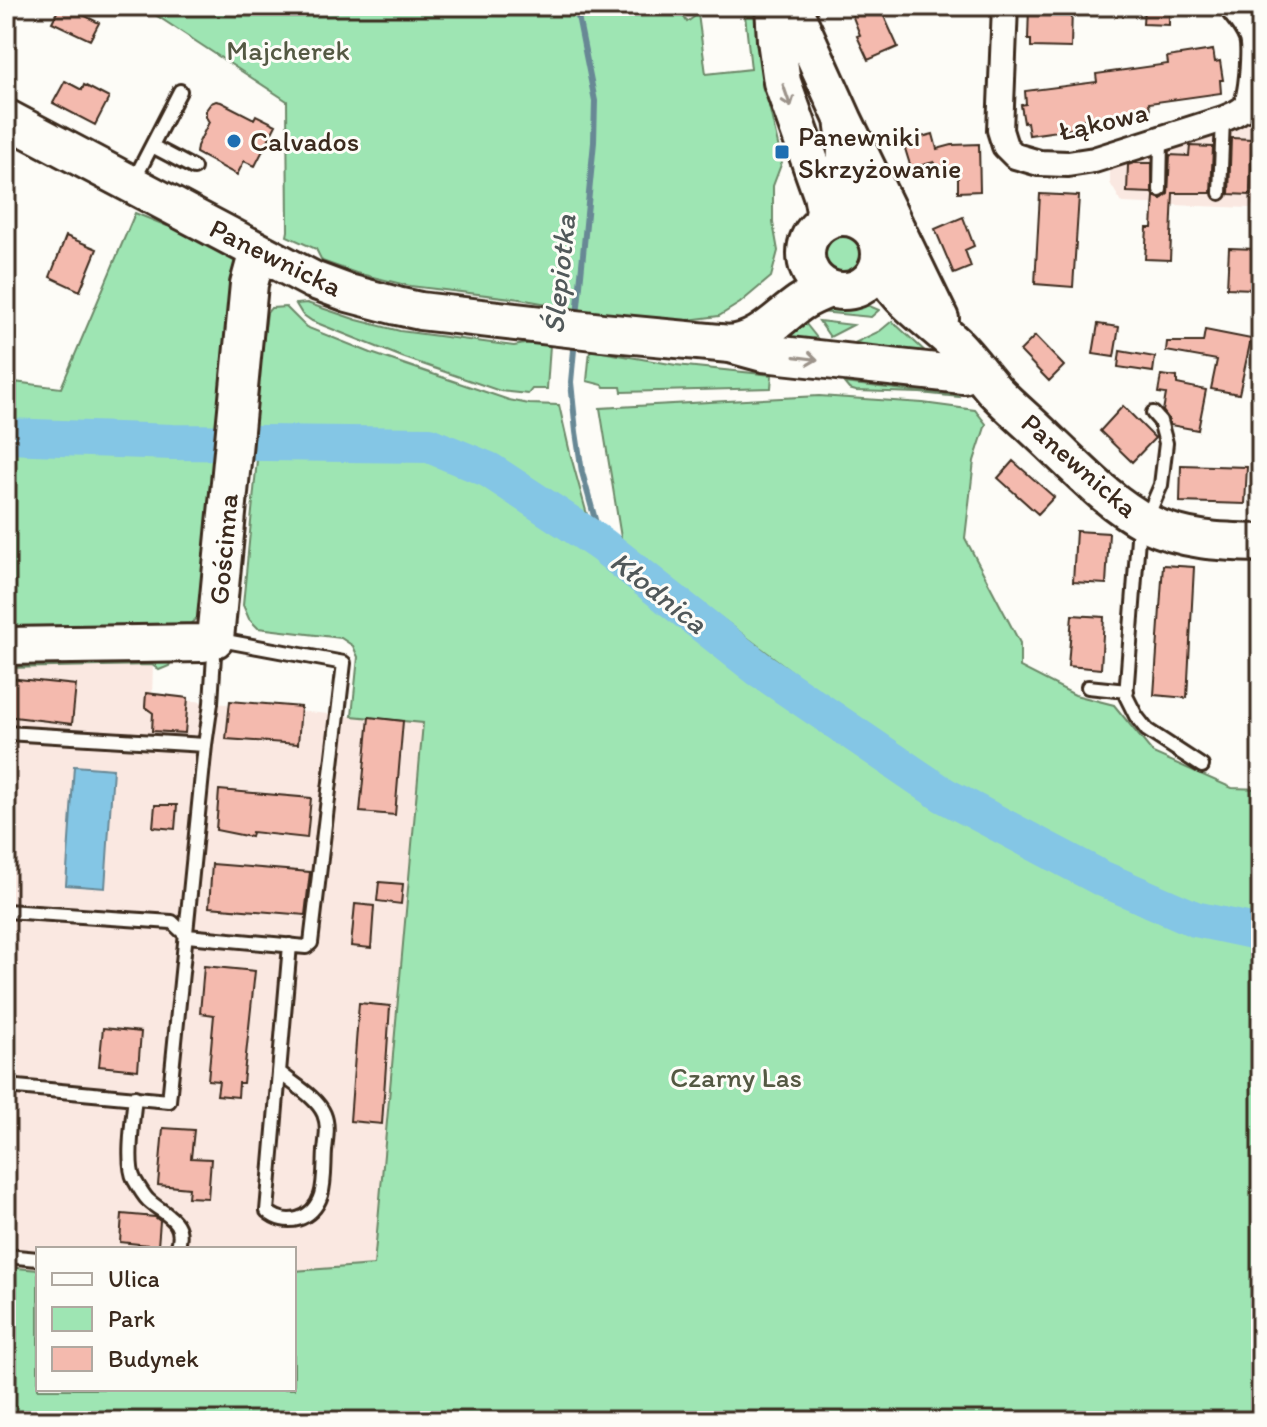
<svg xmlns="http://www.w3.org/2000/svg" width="1267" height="1427" viewBox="0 0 1267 1427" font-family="Itim,sans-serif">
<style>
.built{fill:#fae8e1}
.green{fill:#9ee5b3;stroke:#6c8868;stroke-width:2}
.water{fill:#84c6e5;stroke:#678895;stroke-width:2}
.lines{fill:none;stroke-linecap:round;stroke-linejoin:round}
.stream{stroke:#678895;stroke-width:6}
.river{stroke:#84c6e5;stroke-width:36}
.building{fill:#f4baae;stroke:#3b2a1e;stroke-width:2}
.lane-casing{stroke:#3b2a1e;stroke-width:18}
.street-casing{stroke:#3b2a1e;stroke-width:30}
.secondary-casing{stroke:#3b2a1e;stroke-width:42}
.lane{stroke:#fdfcf7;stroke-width:12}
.street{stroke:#fdfcf7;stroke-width:24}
.secondary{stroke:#fdfcf7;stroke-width:36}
.oneway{stroke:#9c938a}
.poi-dot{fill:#1f6fb2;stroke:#fdfcf7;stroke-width:3}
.labels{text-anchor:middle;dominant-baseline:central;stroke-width:6;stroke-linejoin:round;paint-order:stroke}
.park-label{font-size:28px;fill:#545943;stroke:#fdfcf7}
.street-label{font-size:28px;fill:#3b2a1e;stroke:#fdfcf7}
.poi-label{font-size:28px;fill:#3b2a1e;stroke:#fdfcf7;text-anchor:start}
.water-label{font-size:30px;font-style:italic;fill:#51595a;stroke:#fdfcf7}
</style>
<rect width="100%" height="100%" fill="#fdfcf7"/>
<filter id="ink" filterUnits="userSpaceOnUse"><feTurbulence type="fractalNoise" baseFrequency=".0125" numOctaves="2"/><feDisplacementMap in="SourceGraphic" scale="16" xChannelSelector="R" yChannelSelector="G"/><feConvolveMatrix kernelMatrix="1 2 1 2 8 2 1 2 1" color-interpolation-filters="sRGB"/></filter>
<g filter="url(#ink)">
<!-- built -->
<path class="built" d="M1261,115l-1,83 -10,10 -128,-5 -12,-20v-17z
M153,665l-1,32 271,26 -49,543 -80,5v-22h-256v21l-32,-3v-599z"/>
<!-- green -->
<path class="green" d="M142,6h535l10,16 11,-8 8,60 45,-5 -7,-63h12l13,100 13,56 -9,24v37l5,28 -7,26 -31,26 -21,13 -39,5 -84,-8 -76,-14 -110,-13 -54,-13 -34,-12 -6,-12 -29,-13 1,-5 -1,-130z
M135,213l32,13 5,-8 66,43 -9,46 -13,126 -210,-7v-45l55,7z
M823 255a21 21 0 1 1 42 0a21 21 0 1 1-42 0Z
M840,301l20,1 19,8 -8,7 -61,-6z
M307,303l50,17 43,11 114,15 16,-3 20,2 -3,44h-15l-4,5 -28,-3 -98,-34 -90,-36 -10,-7 -6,-10z
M286,307l20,20 65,26 138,47 20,4 30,1 11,48 21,76 -101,-67 -75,-25 -164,-2 16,-122 4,-5z
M798,314l27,34 -56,-11z
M819,321l34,4 -23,12z
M892,321l36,33 -80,-8 32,-15z
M590,350l86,15 96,10 -1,13 -149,4 -1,-5h-17l-1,-2 -16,-4z
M844,383l114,13 1,1 -39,-4 -64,-2 -7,-2z
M819,396l104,7 52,7 11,14 -12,37 -9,77 55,105v24l55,28 39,10 39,48 79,35 29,1v43l-6,34h6v61l-62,-14 -94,-43 -158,-82 -235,-177 -89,-61 -23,-142z
M6,444l213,9 -14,130 -7,34 -8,7 -184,4z
M258,449l169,4 60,24 112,74 144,113 197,135 159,85 95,38 67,17v482h-1255v-154l32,3v119h256v-118l80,-6 49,-542 -71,-7 6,-59 -5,-11 -12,-8 -83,-10 -9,-9 -6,-14z
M6,658l166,2 -3,6 -10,4 -7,-5 -146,3z"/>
<!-- water -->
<path class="water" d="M74,766l39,3 -8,119 -39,-3z"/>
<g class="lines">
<!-- stream -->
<path class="stream" d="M576,6l19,95 -1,41 -17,174
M575,339l-4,43 5,50 6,40 20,73"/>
<!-- river -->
<path class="river" d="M6,436l167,6 256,3 60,25 85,56 28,19 157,124 185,126 157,83 94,41 66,14"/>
</g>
<!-- building -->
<path class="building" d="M60,6h19l-3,5 23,12 -9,17 -38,-18z
M1029,6h43l-1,42 -40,-1v-7h-3z
M1144,6h25v19l-26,-1z
M851,12l32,2 15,33 -30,13 -11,-24 3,-1z
M1213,50l2,12 5,-1 3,19h-3l1,13 -72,10 1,8 -72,9 1,8 -50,7 -2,-13 -3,1 -3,-18 5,-1 -1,-13 72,-9 -1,-8 72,-10 -1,-7z
M65,81l17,9 2,-5 25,13 -14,27 -42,-22z
M216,101l5,1 33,17 2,-4 20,10 -21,41 -11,-5 -7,14 -41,-22 1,-7 12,-24 -3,-5v-7l5,-7z
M933,134l4,15 15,-4 27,-1 1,47 -22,1v-19h-23l-1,-11 -23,6 -8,-26z
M1231,138l21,1 -2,56 -21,-1z
M1190,146l23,1 -2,46h-38l-3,67 -25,-1 2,-31h5l2,-32 7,3 7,-5 2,-39 19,1z
M1134,163h18v30l-25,-1 1,-27z
M1040,194l39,2 -6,91 -38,-3z
M963,217l11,29 -9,4 6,17 -17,7 -19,-45z
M66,236l31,13 -17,42 -30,-14z
M1229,248l27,1 -2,40 -27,-1z
M1098,324l21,3 -5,30 -21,-3z
M1205,330l46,9 -12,55 -28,-5 6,-29 -51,-9 1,-9h36z
M1035,336l29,30 -15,15 -29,-30z
M1120,351l35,6 -2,15 -35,-5z
M1161,375l16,2v7l29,6 -8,40 -28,-5 -2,-7 -5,-7 3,-17 -8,-1z
M1123,406l32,32 -23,24 -32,-31z
M1013,461l41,36 -16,17 -40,-36z
M1181,465l66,2 -2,37 -65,-2z
M1076,531l33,2 -3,51 -33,-2z
M1163,565l31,2 -7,131 -33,-3z
M1072,615l32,2 -3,52 -33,-3z
M8,678l68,7 -4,39 -66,-8v-36h2z
M146,693l42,5 -3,35 -33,-2 1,-18 -8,-6z
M230,701l71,6 -3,37 -72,-5z
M369,717l34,4 -8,94 -35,-3z
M219,790l92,8 -4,40 -55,-6 -1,5 -35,-7z
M155,805h22l-2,24 -22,-2z
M212,864l98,8 -5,43 -96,-8z
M379,882l24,2 -2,20 -24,-3z
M355,904l19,2 -3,42 -20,-2z
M204,966l51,5 -12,112h-4l-1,14 -21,-2 2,-14 -11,-1 6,-65 -14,-2z
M359,1003l31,3 -8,118 -32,-3z
M103,1028l38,4 -3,38 -39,-4z
M163,1128l31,2 -3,28 20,1 -3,39 -20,-1 1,-9 -31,-3z
M122,1214l33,3 5,4 -2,25 -38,-4z"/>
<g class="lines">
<defs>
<path id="lane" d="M152,146l42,22
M133,182l47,-91
M1160,190l1,-50
M1220,193l3,-74
M1153,413l7,8 6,22 -5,42 -23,53 -12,158 10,20 11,14 55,36
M1088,687l39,4
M6,733l199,12
M6,911l166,11 15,14 119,11 5,-4 33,-280 -129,-24 -4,64 -6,42 -36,356 -163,-15
M279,1072c14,12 38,25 45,42 5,12 2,25 1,37 -1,14 0,31 -4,44 -8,25 -35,33 -54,16l23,-266
M135,1097c-2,19 -9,67 -1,82 4,7 9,16 14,21 16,15 40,20 29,49
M6,1256l32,3"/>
<path id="street" d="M1005,6l-5,124 5,16 10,10 24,7 29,1 26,-4 129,-41c7,-3 16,-6 22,-12 7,-8 10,-58 7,-69 -4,-12 -13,-22 -21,-32"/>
<path id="secondary" d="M774,6l2,34 6,42 40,113 3,16 -3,12
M792,6l51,113 3,22 -1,57 5,13 7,8
M6,118l307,162 35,13 49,13 23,5 182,21 128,12c30,-3 47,-25 70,-41 9,-6 19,-10 29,-14
M843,119l97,200
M806 254a37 37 0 1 1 74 0a37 37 0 1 1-74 0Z
M880,264c13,34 49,55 75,80 14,14 26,31 39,46 17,18 37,34 54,51 31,29 61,62 99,82 37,18 74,19 114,20
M730,344l33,9 200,22
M6,646l197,-3 12,-4 34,-355 9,-33"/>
</defs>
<!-- lane casing -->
<use href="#lane" class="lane-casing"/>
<!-- street casing -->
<use href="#street" class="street-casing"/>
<!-- secondary casing -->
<use href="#secondary" class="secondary-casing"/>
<!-- lane -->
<use href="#lane" class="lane"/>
<!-- street -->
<use href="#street" class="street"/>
<!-- secondary -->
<use href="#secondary" class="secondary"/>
</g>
<!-- one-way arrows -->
<defs><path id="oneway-shaft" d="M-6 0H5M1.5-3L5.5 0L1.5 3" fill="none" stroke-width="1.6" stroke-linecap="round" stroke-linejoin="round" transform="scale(2)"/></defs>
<g class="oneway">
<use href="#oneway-shaft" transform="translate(787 96) rotate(71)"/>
<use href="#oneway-shaft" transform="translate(806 358) rotate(7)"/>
</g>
</g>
<!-- markers -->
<g class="poi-dot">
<circle cx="234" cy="141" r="8"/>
<rect x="774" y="144" width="16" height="16" rx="4"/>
</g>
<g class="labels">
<!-- park labels -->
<g class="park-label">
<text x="288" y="50">Majcherek</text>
<text x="736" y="1077">Czarny Las</text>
</g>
<!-- street labels -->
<g class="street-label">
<text transform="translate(1103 121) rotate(-13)">Łąkowa</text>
<text transform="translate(276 257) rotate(26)">Panewnicka</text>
<text transform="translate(1080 465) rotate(41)">Panewnicka</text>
<text transform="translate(223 549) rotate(-85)">Gościnna</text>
</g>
<!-- poi labels -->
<g class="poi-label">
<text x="798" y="136">Panewniki<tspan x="798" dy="32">Skrzyżowanie</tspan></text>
<text x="250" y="141">Calvados</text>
</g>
<!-- water labels -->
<g class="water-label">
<text transform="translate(559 274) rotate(-84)">Ślepiotka</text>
<text transform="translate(659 592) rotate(38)">Kłodnica</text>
</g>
</g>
<!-- margin -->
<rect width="1267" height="1427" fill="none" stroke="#fdfcf7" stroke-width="32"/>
<rect x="16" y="16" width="1235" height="1395" fill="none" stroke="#3b2a1e" stroke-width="3" filter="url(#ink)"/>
<!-- legend -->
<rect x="36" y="1247" width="260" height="144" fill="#fdfcf7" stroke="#afa8a0" stroke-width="2"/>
<rect x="52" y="1273" width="40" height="12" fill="#fdfcf7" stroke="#afa8a0" stroke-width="2"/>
<text x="108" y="1287" font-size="24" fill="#3b2a1e">Ulica</text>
<rect x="52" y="1307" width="40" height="24" fill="#9ee5b3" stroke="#afa8a0" stroke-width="2"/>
<text x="108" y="1327" font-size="24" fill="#3b2a1e">Park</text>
<rect x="52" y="1347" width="40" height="24" fill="#f4baae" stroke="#afa8a0" stroke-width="2"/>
<text x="108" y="1367" font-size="24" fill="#3b2a1e">Budynek</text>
</svg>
